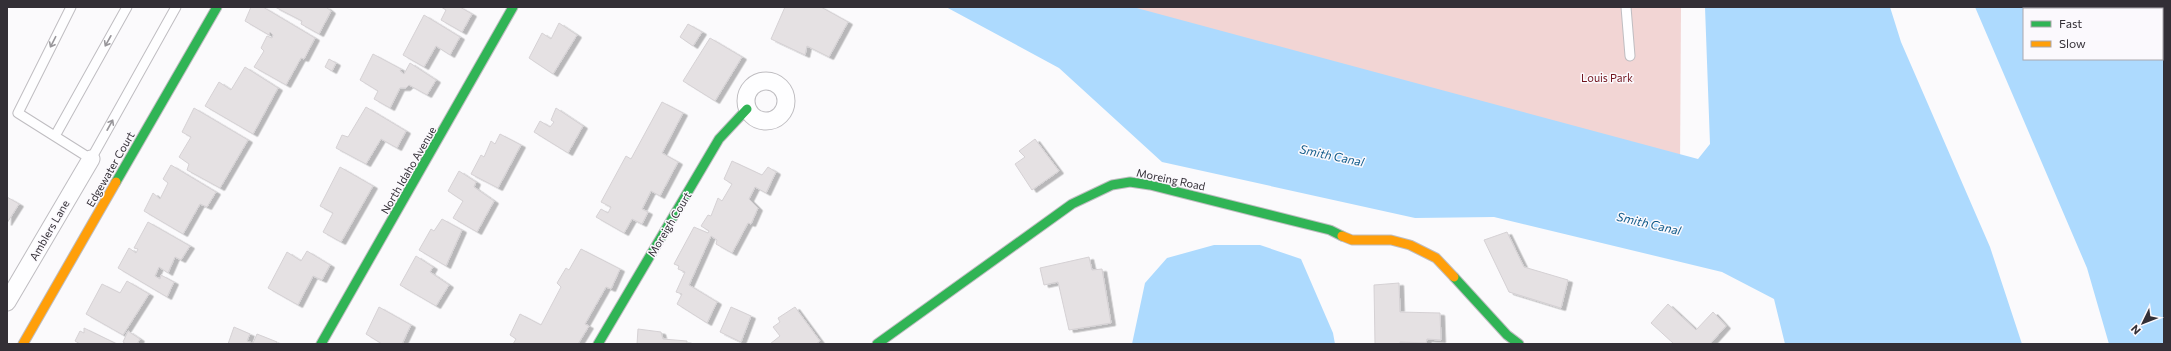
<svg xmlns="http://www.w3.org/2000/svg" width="2171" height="351" viewBox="0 0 2171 351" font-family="Commissioner,sans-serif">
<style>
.green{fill:#f2d5d4}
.water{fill:#addafe;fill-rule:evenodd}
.building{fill:#e5e1e3;stroke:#d5d1d4;filter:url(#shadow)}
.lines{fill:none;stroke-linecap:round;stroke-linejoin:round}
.lane-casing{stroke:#bfbdc1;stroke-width:11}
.street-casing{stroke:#bfbdc1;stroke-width:19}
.fast-casing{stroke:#bfbdc1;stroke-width:11}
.slow-casing{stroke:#bfbdc1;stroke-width:11}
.lane{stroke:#fefeff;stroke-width:9}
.street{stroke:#fefeff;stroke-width:17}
.fast{stroke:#30b455;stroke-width:9}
.slow{stroke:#ff9f0a;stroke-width:9}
.oneway{stroke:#98969a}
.labels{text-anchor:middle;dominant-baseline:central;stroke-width:3;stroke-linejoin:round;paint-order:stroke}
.park-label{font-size:11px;fill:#71131c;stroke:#fbf9fd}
.street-label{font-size:11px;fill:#332f36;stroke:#fbf9fd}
.water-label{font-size:12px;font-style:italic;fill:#115b8a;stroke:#fbf9fd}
</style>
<defs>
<filter id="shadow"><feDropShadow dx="4.5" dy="2.5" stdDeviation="0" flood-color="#0004"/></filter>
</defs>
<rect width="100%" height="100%" fill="#fbfafc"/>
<!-- green -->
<path class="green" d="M1103,7h578l-1,164z"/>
<!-- water -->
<path class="water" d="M946,7h187l565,152 12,-15 -5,-137h185l11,35 89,205 32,97h-237l-11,-45 -52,-27 -228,-55 -79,1 -253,-56 -103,-94z
M1975,7h189v337h-55l-22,-76zM2024,9h138v50h-138z
M1214,245h46l41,14 32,74 2,11h-203l13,-61 22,-25z"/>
<!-- building -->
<path class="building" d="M251,7h12l52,31 -11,21 -3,-1 -15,27 -32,-18 10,-16 -3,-3 6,-12 5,2 1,-3 -3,-3 -1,3 -24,-14z
M275,7h51l5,4 -12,23 -18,-10 1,-3z
M441,7h19l12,7 -10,18 -21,-12 5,-10z
M785,7h36l27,15 -19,35 -22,-11 -2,9 -34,-16z
M424,15l36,22 -10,18 -14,-9 -12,21 -21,-12z
M559,23l18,12 -24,39 -24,-16 13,-25 9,6z
M688,24l14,8 -9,14 -13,-9z
M710,38l32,19 -27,44 -32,-20z
M373,54l28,15 -1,2 4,3 6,-11 26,17 -9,15 -18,-10 -3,3h-6l-10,20 -16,-9 4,-8 -18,-11z
M329,59l7,4 -4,8 -7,-4z
M245,67l33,21 -25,46 -48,-28 14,-24 12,8z
M662,102l21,11 -21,40 16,9 -18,34 -9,-5 -9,18 6,3 -6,12 -10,-5 -8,14 -28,-16 5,-8 7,4 3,-6 -10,-5 25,-46 5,3z
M366,107l40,24 -9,17 -16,-9 -15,25 -30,-16 6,-13 6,2z
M194,108l54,32 -28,48 -33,-18 2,-6 -10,-7 12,-20 -9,-5z
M556,108l27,18 -15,27 -34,-21 6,-11 10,6 4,-5 -3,-2z
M500,134l21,11 -23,43 -27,-14 10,-19 3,2 7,-16 4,3z
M1035,139l24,32 -27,19 -17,-26 10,-7 -6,-6z
M732,161l30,14 6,-8 8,5 -10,21 -11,-6 -6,12 9,9 -7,16 -3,-1 -16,30 -16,-9 1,-4 -6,-4 -22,49 28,17 -10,21 -30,-19 5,-10 -6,-2 9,-20 -7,-3 1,-3 -5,-2 20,-37 14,6 1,-2 -8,-5 7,-11 3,1 7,-18 4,3 10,-17 -8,-5z
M171,165l45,27 -9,15 -7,-3 -17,30 -39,-23 9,-18 7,6 8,-16 -5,-4z
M340,167l33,19 -32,56 -18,-10 10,-19 -13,-7z
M459,171l17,11 -2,5 20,14 -17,31 -24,-14 10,-17 -15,-10z
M7,197l12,7 -12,19z
M442,219l20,11 -16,36 -27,-16 12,-21 3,2z
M148,222l42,24 -9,14 -6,-3 -7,16 -9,-6 -4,9 5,3 1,-4 13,7 -7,15 -49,-29 11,-20 7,5 2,-4 -4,-1z
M1507,232l17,35 44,13 -7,28 -52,-16 -25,-52z
M581,249l39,20 -9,20 -5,-2 -21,37 4,2 -11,18h-65l3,-5 -6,-4 10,-21 21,11 20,-38 -4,-4 9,-15 3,2z
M307,251l23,14 -8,15 -9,-4 -15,29 -30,-17 19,-36 14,9z
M416,256l17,11 -3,5 19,13 -13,21 -36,-21z
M1089,257l3,13 10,-1 9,54 -42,7 -11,-48 -14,3 -4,-17z
M127,281l22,13 -26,41 -37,-21 16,-30 18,9z
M1399,283l1,29 40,1 1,27 -14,-1 -1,4 -26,-1v2h-25l-1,-59z
M1668,304l28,26 17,-18 13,14 -16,18h-36l-23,-21z
M379,307l32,18 -9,19h-20l-16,-10z
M731,307l20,9 -10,26 -21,-10z
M795,307l25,34 -4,3h-46l10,-8 -7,-9 7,-5 -2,-4z
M234,327l16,7 -3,7 6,2 4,-9 20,8 -1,2h-48z
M84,328l33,16h-37l-5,-3 5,-10 4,2z
M638,329l23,3 2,7 24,2v3h-50z
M128,331l12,8 -3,5h-11l-3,-2z"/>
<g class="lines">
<defs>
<path id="lane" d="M71,7l-53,106 73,46 85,-152
M1626,7l4,49
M55,136l72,-129"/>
<path id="street" d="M746 101a20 20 0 1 1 40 0a20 20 0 1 1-40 0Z
M7,302l84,-143"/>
<path id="fast" d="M116,182l101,-175
M1454,277l53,58 12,9
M321,344l192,-337
M598,344l121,-205 28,-30
M877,344l195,-140 40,-19 18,-3 20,3 180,45 12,6"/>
<path id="slow" d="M1342,236l10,4h39l19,5 26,13 18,19
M23,344l93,-162"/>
</defs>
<!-- lane casing -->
<use href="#lane" class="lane-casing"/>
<!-- street casing -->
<use href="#street" class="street-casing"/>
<!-- fast casing -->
<use href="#fast" class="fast-casing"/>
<!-- slow casing -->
<use href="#slow" class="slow-casing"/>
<!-- lane -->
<use href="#lane" class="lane"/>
<!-- street -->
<use href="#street" class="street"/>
<!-- fast -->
<use href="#fast" class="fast"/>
<!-- slow -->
<use href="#slow" class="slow"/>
</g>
<!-- one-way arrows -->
<defs><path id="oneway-shaft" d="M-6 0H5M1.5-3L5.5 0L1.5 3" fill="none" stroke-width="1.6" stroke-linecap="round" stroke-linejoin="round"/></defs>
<g class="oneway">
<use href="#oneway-shaft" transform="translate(108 41) rotate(119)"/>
<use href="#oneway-shaft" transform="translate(53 42) rotate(117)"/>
<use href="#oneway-shaft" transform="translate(110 125) rotate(-61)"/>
</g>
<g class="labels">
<!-- park labels -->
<g class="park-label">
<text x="1607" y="77">Louis Park</text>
</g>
<!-- street labels -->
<g class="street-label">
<text transform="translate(110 169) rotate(-60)">Edgewater Court</text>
<text transform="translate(408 170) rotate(-60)">North Idaho Avenue</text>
<text transform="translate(1171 179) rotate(12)">Moreing Road</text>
<text transform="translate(669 224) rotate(-59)">Moreigh Court</text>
<text transform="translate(49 230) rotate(-60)">Amblers Lane</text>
</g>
<!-- water labels -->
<g class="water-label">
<text transform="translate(1332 155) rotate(12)">Smith Canal</text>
<text transform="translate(1649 223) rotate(13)">Smith Canal</text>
</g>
</g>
<!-- border -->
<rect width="2171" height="351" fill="none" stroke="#332f36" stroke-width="16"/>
<!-- legend -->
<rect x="2023" y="8" width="140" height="52" fill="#fbf9fd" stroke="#aba8ad"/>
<rect x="2031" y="21" width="20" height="6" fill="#30b455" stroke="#aba8ad"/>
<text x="2059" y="28" font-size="12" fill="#332f36">Fast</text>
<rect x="2031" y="41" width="20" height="6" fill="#ff9f0a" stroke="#aba8ad"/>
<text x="2059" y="48" font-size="12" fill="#332f36">Slow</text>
<!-- north arrow -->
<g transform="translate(2143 323) rotate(227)" stroke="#fbf9fd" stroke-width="3" paint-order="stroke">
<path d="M0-3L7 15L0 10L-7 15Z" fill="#332f36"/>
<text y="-6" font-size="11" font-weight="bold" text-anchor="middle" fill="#332f36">N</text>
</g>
</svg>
